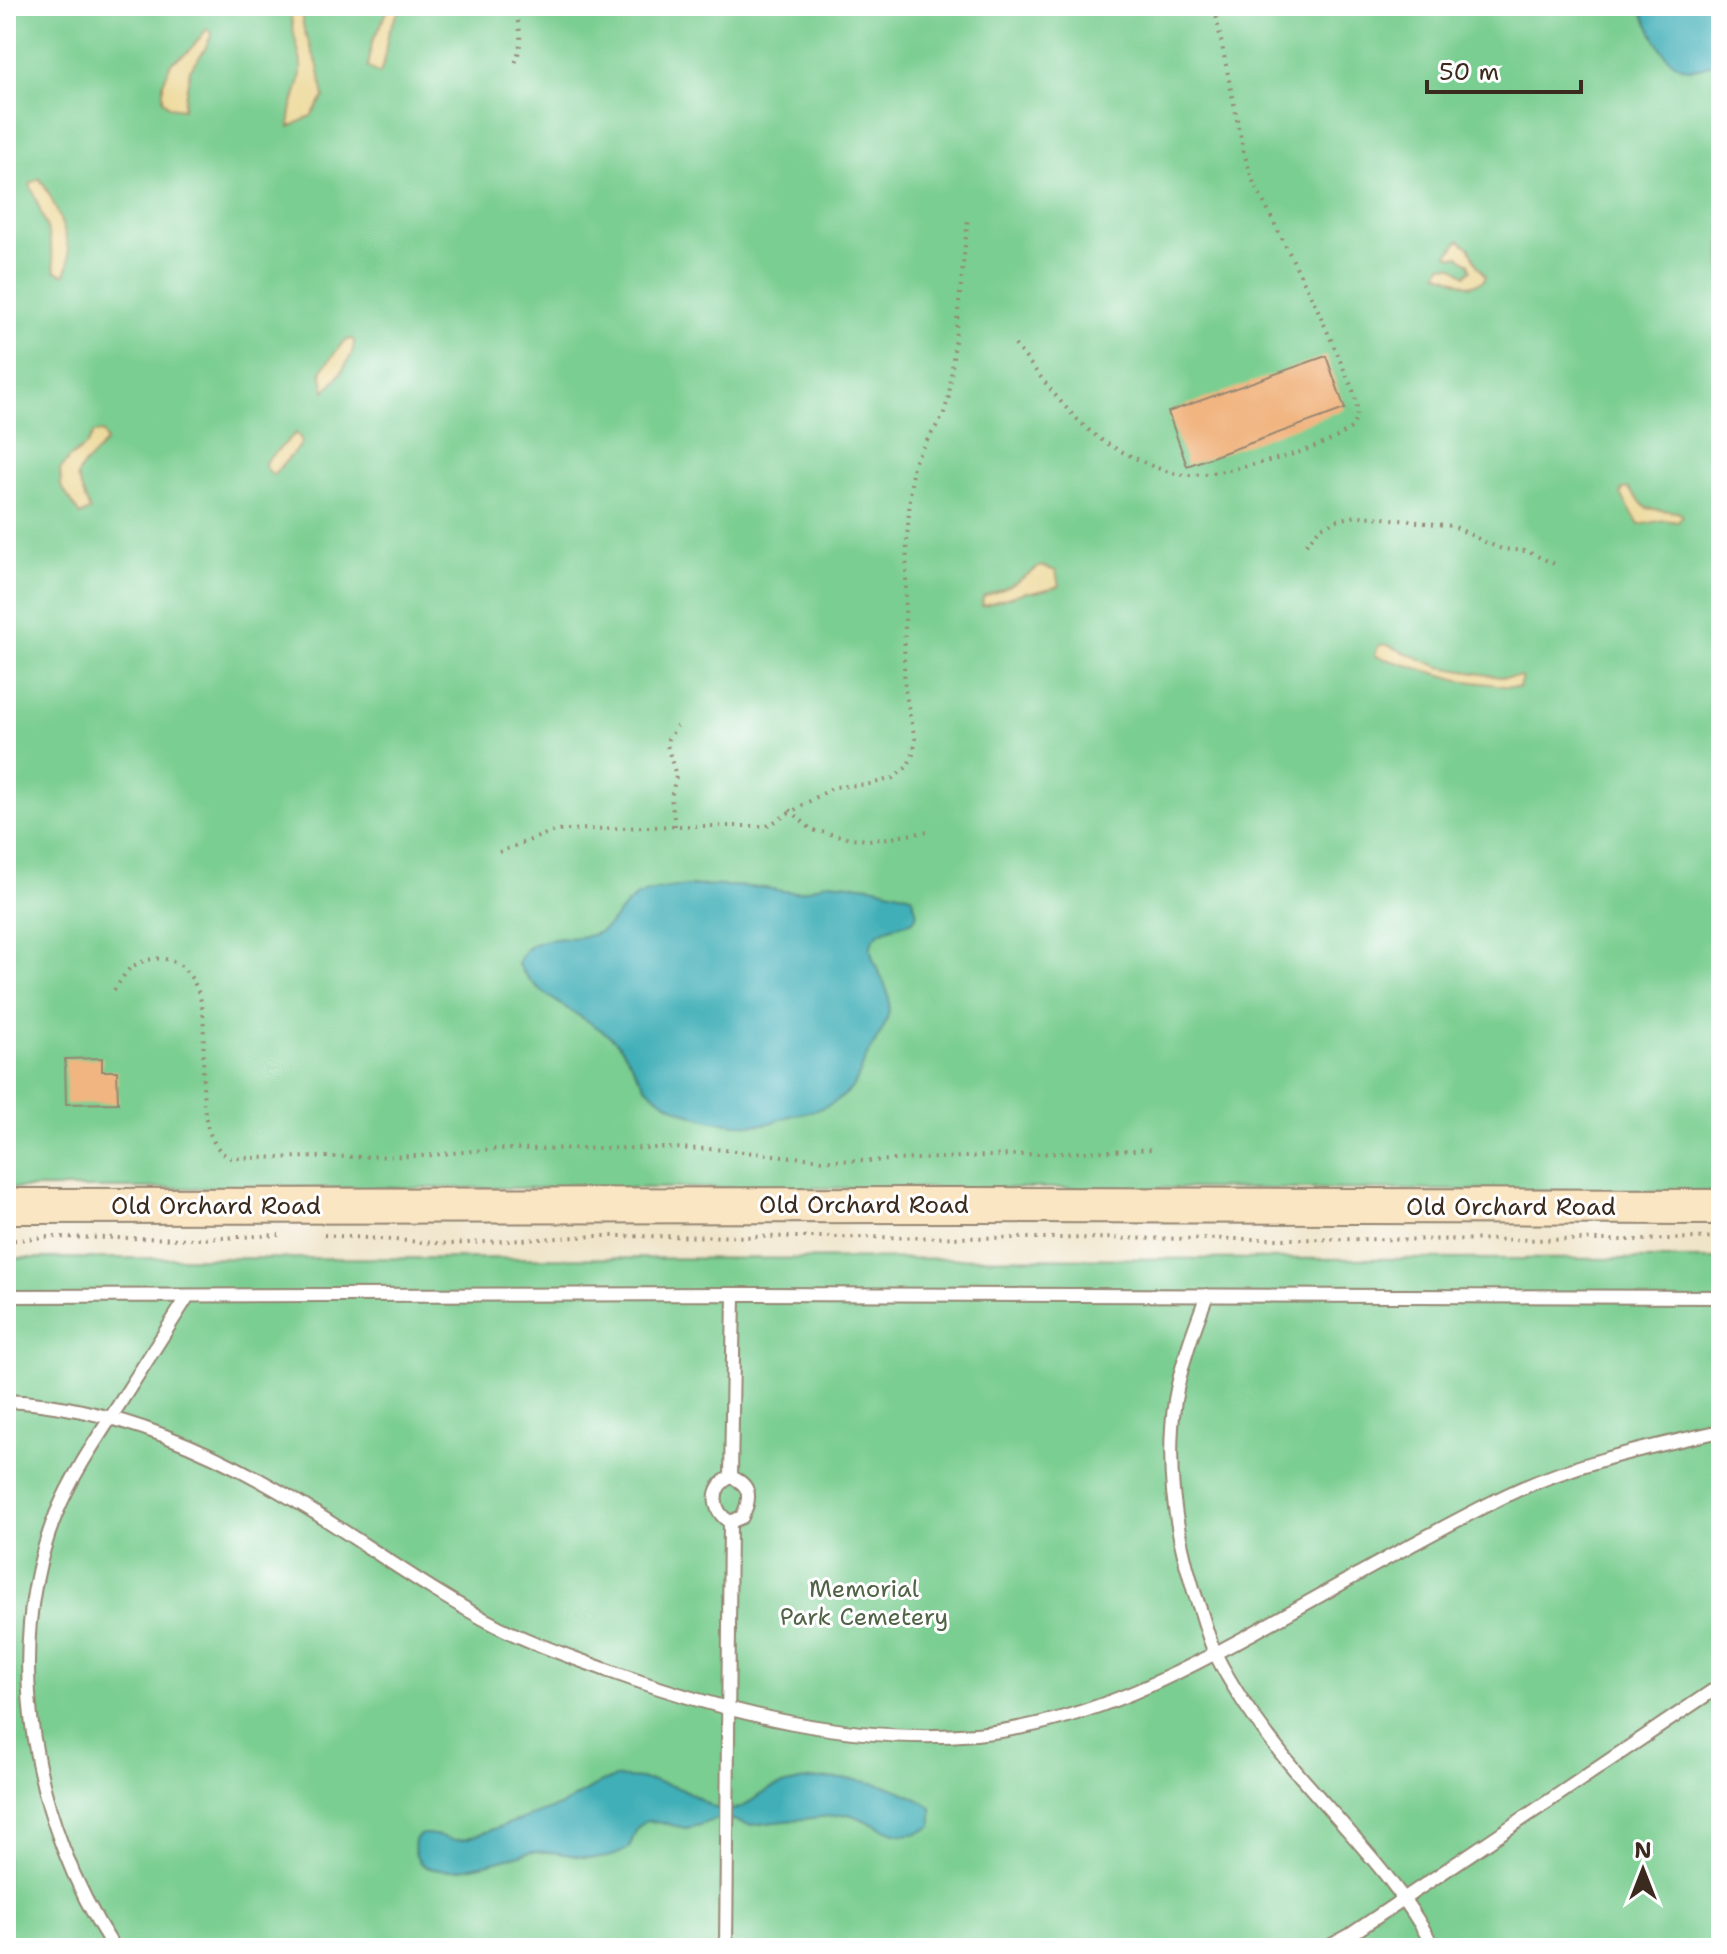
<svg xmlns="http://www.w3.org/2000/svg" width="1727" height="1954" viewBox="0 0 1727 1954" font-family="'Shantell Sans',sans-serif">
<style>
.green{fill:#7ace91;stroke:#5a7c58;stroke-width:2}
.sand{fill:#eeda9e;stroke:#94825e;stroke-width:2}
.water{fill:#3fafb7;stroke:#3d6c6a;stroke-width:2}
.building{fill:#f1b581}
.lines{fill:none;stroke-linecap:round;stroke-linejoin:round}
.service-casing{stroke:#958773;stroke-width:16}
.secondary-casing{stroke:#958773;stroke-width:38}
.path{stroke:#958773;stroke-width:4;stroke-dasharray:2 6;stroke-linecap:butt}
.service{stroke:#fff;stroke-width:12}
.secondary{stroke:#fbe6c4;stroke-width:34}
.labels{text-anchor:middle;dominant-baseline:central;stroke-width:6;stroke-linejoin:round;paint-order:stroke}
.street-label{font-size:24px;fill:#3b2a1e;stroke:#fff}
.park-label{font-size:24px;fill:#516346;stroke:#fff}
</style>
<rect width="100%" height="100%" fill="#fff"/>
<filter id="ink" filterUnits="userSpaceOnUse"><feTurbulence type="fractalNoise" baseFrequency=".0125" numOctaves="2"/><feDisplacementMap in="SourceGraphic" scale="16" xChannelSelector="R" yChannelSelector="G"/><feConvolveMatrix kernelMatrix="1 2 1 2 8 2 1 2 1" color-interpolation-filters="sRGB"/></filter>
<filter id="wash" filterUnits="userSpaceOnUse"><feTurbulence type="fractalNoise" baseFrequency=".006" numOctaves="4" result="noise"/><feDisplacementMap in="SourceGraphic" scale="32" xChannelSelector="R" yChannelSelector="G"/><feGaussianBlur stdDeviation="1.8" result="paint"/><feColorMatrix in="noise" values="0 0 0 0 0 0 0 0 0 0 0 0 0 0 0 0 0 1.4 0 .05"/><feComposite in="paint" operator="in"/></filter>
<g filter="url(#wash)">
<rect width="100%" height="100%" fill="#efe4c8"/>
<!-- green -->
<path class="green" d="M6,6h1715v1186l-573,-4h-1142z
M6,1258l1715,1v689h-1715z"/>
<!-- sand -->
<path class="sand" d="M291,6h9l4,24 14,36 6,31 -13,19 -21,11c-2,-24 13,-40 11,-63 -3,-22 -11,-34 -10,-58z
M390,6h12c-5,10 -12,19 -14,30 -4,14 -1,26 -9,38l-11,-7 4,-25z
M207,29l5,4 -7,16 -15,21 -7,39 -14,-2 -6,-7v-17l8,-20 18,-12z
M39,178c14,17 40,78 25,97l-9,-5 -8,-42 -17,-44z
M1459,240l11,8 7,17 8,11 -2,5 -13,5 -32,-13 4,-8 11,1 13,9 5,-5 -2,-7 -10,-7 -6,1 -5,-2z
M351,339l3,1c1,17 -17,39 -29,51l-4,-20 23,-30z
M103,432l3,9c-8,13 -24,21 -29,36l13,34 -10,4 -19,-29 -1,-16 9,-12 18,-13 7,-12z
M296,433l6,7 -2,6 -27,29 -7,-7 -1,-6z
M1628,488l18,20 31,4 6,3 -5,7 -14,-2 -25,5 -18,-30 2,-6z
M1041,566l15,5 3,15 -23,6h-11l-43,14 1,-9 27,-11z
M1385,644l55,23 60,10h22l-3,11 -60,-8 -84,-24 3,-10z"/>
<!-- water -->
<path class="water" d="M1639,6h82v54c-11,4 -26,12 -37,8 -22,-6 -35,-44 -45,-62z
M829,882l43,4 40,10 5,18 -4,7c-12,5 -31,6 -39,17 -12,16 14,42 15,61 2,24 -11,36 -21,55 -7,12 -9,28 -20,38 -16,15 -33,19 -54,23 -10,2 -19,8 -29,9 -41,3 -89,-7 -118,-37 -14,-15 -19,-36 -35,-49 -28,-23 -78,-42 -94,-74 9,-33 48,-22 73,-29 26,-7 28,-35 57,-43 36,-9 79,-7 116,-4 10,1 20,4 30,4 12,0 24,-7 35,-10z
M615,1778c22,-1 46,4 66,11 19,7 28,22 50,21 15,-1 27,-17 42,-22 50,-18 116,-10 159,20v18c-32,22 -54,-4 -84,-12l-98,11 -28,-8 -22,8 -14,3 -40,-8 -9,8 -8,20c-34,22 -57,1 -95,4 -23,2 -111,40 -119,0 -6,-32 31,-12 41,-12 4,0 9,-1 12,-2l94,-33 40,-23z"/>
<g id="blocks">
<!-- building -->
<path class="building" d="M1326,356l19,53 -158,57 -19,-54z
M102,1058v13h15l1,32 -52,1 -1,-45z"/>
</g>
</g>
<g filter="url(#ink)">
<use href="#blocks" fill-opacity="0" stroke="#958773" stroke-width="2"/>
<g class="lines">
<defs>
<path id="service" d="M1207,1295c-13,34 -26,69 -32,105 -11,74 2,146 27,215 4,13 8,28 14,40 18,36 43,71 68,102 52,63 111,117 150,191
M6,1296l728,-2 987,3
M6,1401c109,5 211,51 303,108 64,40 124,84 190,118 36,18 75,31 113,45 115,41 240,73 364,62 110,-10 208,-62 302,-115 76,-42 151,-86 229,-124 67,-32 142,-48 214,-64
M730,1522c-19,-11 -20,-36 1,-45
M114,1948c-81,-124 -114,-294 -58,-434 15,-36 36,-68 57,-100 25,-39 50,-79 75,-118
M726,1948l4,-426 12,-5c9,-18 10,-32 -11,-40l3,-183
M1326,1948l24,-13 371,-250"/>
<path id="secondary" d="M6,1206l965,-1 750,2"/>
</defs>
<!-- service casing -->
<use href="#service" class="service-casing"/>
<!-- secondary casing -->
<use href="#secondary" class="secondary-casing"/>
<!-- path -->
<path class="path" d="M512,6c10,21 11,39 2,60
M1015,345c26,31 50,67 81,91 13,10 29,17 43,24 14,7 32,14 47,15 28,2 153,-27 167,-50 7,-11 3,-23 0,-35l-36,-82 -65,-129 -9,-30 -29,-143
M1306,544l15,-17 16,-7 20,-4 18,1 78,9 36,18 13,5 24,2 33,15
M790,810l22,20 33,7 22,3 24,-2 39,-7
M675,826l-4,-28 5,-22 -9,-31 1,-6 9,-13
M499,852l52,-20 15,-2 109,-4h92l67,-39 37,-3 22,-6 14,-11 7,-15 1,-13 -10,-49 -1,-24 3,-127 5,-68 5,-15 26,-40 6,-20 19,-178
M114,990c6,-7 11,-19 19,-24 35,-19 59,0 68,35 10,41 -14,135 29,157l191,-2 73,-7 169,-1 51,1 110,11 44,1 288,-12
M324,1235l126,9 145,-8 660,3 388,1 78,-3
M6,1241l41,-4 153,2 79,-4"/>
<!-- service -->
<use href="#service" class="service"/>
<!-- secondary -->
<use href="#secondary" class="secondary"/>
</g>
</g>
<g class="labels">
<!-- street labels -->
<g class="street-label">
<text x="864" y="1205">Old Orchard Road</text>
<text x="216" y="1206">Old Orchard Road</text>
<text x="1511" y="1207">Old Orchard Road</text>
</g>
<!-- park labels -->
<g class="park-label">
<text x="864" y="1589">Memorial<tspan x="864" dy="28">Park Cemetery</tspan></text>
</g>
</g>
<!-- margin -->
<rect width="1727" height="1954" fill="none" stroke="#fff" stroke-width="32"/>
<!-- north arrow -->
<g transform="translate(1643 1870)" stroke="#ffffff" stroke-width="6" paint-order="stroke">
<path d="M0-6L14 30L0 20L-14 30Z" fill="#3b2a1e"/>
<text y="-12" font-size="22" font-weight="bold" text-anchor="middle" fill="#3b2a1e">N</text>
</g>
<!-- scale -->
<path d="M1427 80v12h154v-12" fill="none" stroke="#3b2a1e" stroke-width="4"/>
<text x="1439" y="80" font-size="24" fill="#3b2a1e" stroke="#ffffff" stroke-width="6" paint-order="stroke">50 m</text>
</svg>
